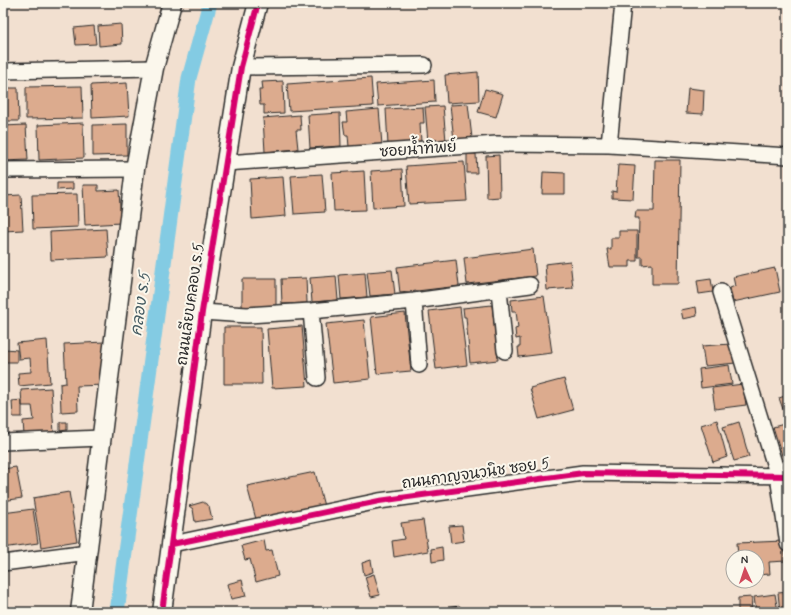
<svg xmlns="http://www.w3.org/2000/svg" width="791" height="615" viewBox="0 0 791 615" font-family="Mynerve,'Playpen Sans Thai',sans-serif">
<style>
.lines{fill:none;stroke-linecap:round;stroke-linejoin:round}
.canal{stroke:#83cbe3;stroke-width:15}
.building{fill:#dcab8e;stroke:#2b2b2b}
.minor-casing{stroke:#2b2b2b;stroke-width:18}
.tertiary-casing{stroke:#2b2b2b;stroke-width:21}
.minor{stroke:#fbf7ec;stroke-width:15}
.tertiary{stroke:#fbf7ec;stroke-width:18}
.cycleway-casing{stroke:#fbf7ec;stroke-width:8}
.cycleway{stroke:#d6006c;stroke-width:6}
.labels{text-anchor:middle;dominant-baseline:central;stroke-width:4;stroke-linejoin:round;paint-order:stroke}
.street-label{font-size:15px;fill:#2b2b2b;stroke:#fbf7ec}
.water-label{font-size:16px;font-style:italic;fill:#455b62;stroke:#fbf7ec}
</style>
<rect width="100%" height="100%" fill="#f2e0d0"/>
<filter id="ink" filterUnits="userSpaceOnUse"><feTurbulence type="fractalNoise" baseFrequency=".025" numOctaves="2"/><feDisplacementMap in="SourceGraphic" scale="8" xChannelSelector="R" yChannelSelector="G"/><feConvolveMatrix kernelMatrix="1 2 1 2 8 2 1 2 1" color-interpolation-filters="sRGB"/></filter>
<g filter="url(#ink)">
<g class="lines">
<!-- canal -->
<path class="canal" d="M117,612l72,-534 21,-75"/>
</g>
<!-- building -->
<path class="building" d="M121,24l1,20 -23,2 -1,-20z
M94,26l2,18 -20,1 -2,-17z
M478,72l1,29 -32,2 -2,-28z
M371,78l2,28 -84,5 -2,-27z
M434,80l1,22 -57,4 -2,-22z
M283,81l1,32 -20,1v-9h-4l-1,-15h4l-1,-8z
M127,83l2,33 -37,2 -1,-33z
M82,86l1,32 -57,1v-32z
M3,88h15l1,33h-16z
M688,88l16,2 -1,24 -17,-1z
M485,89l18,5 -7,23 -18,-5z
M468,104l4,34 -18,2 -4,-35z
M443,106l3,35 -18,1 -3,-35z
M423,107l1,16h-4l1,20 -33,2 -2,-36z
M379,109l3,36 -33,2 -1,-12h-3l-2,-13h4l-1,-10z
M340,113l1,33 -31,2 -2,-33z
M300,115l1,15h-5l2,19 -33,3 -2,-34z
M83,123l1,35 -45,2 -1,-35z
M127,124v31l-34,1v-31z
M26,125l2,35 -25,1v-35z
M467,154h9l1,19h-10z
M499,155l1,42 -13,1 -1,-42z
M655,160h25l-2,124h-26v-20l-10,1v-8h-4l1,-39h-4l1,-7h18z
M464,162l3,39 -58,3 -3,-38z
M618,165l17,1 -2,33 -21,-1v-7l4,1z
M402,169l2,37 -31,2 -2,-37z
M364,171l2,39 -32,1 -2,-38z
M543,172l22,1v21h-23z
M322,174l3,38 -31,2 -3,-38z
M283,177l3,39 -34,3 -2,-40z
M57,183h16v6l-16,1z
M83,185h15v6l21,-1 2,33 -36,2z
M77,194l1,33 -45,2 -1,-34z
M21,195l2,35 -20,1v-35z
M106,229l2,28 -57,3 -1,-28z
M619,231h18v30h-7v6h-20l-3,-18h4v-11h8z
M533,249l3,27 -69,8 -3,-26z
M456,260l3,26 -59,7 -3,-26z
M570,261l3,27 -26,2 -2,-26z
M775,268l5,24 -47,10 -3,-14 5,-2 -2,-9z
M392,270l3,24 -25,2 -3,-24z
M365,273l2,24 -26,2 -2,-24z
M336,276l2,24 -26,2 -2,-24z
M306,278l1,25 -25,1 -1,-25z
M242,279h34v29h-34z
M711,279l2,13 -14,2 -2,-13z
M544,296l8,57 -33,4 -1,-10h2v-9l-4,1 -1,-10 3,-1 -2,-17h-4l-1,-11z
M492,305l6,55 -28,3 -4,-46h-2l-1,-9z
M460,307l7,58 -31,4 -7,-58z
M696,307l1,9 -14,3 -2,-9z
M405,313l6,58 -34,3 -6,-57z
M364,320l6,59 -37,4 -7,-59z
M302,326l5,60 -35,2 -5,-59z
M224,327h37l1,57h-38z
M47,340l3,43 -31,3 -1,-13 13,-1 -1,-14 -11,1 -2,-16z
M104,342l2,43 -29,1 1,25 -17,1 -1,-28 6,-1 -2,-39z
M731,344l5,19 -31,3 -3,-20z
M5,349l12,1v12h-12z
M729,365l3,19 -31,4 -2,-19z
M564,379l9,31 -34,9 -9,-31z
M743,384l3,21 -31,4 -3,-21z
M51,388l3,45 -30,2 -1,-14 11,-1 -2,-14h-10l-1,-16z
M788,395v28l-9,-25z
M22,400v17h-9l-1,-16z
M717,420l10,37 -14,5 -12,-37z
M60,422h7v8l-7,1z
M739,422l10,35 -15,4 -11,-34z
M788,423v45h-2l-13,-41z
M16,467l6,31 -19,3v-32z
M315,472l10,38 -68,13 -10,-37z
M69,492l8,49 -36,6 -8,-49z
M203,502l6,4 3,13 -17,3 -2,-13 -4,-3z
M33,509l5,34 -35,5v-35z
M423,520l5,31 -34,6 -2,-16 12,-2 -3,-16z
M462,525l2,16 -13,2 -2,-17z
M264,540l2,11 6,-1 6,26 -22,6 -6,-23 -5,1 -4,-14z
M783,541l3,20 -17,1 1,12 -13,1v-18h-19l-1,-14z
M442,547l1,13 -11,2 -1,-13z
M371,560l2,12 -9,3 -2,-12z
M374,574l6,21 -9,2 -6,-20z
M242,580l4,16 -15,3 -4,-15z
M788,592v20h-8l-2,-19z
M775,594l3,18h-22l-2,-15z
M752,597l-1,15h-13v-14z
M460,606l1,6h-16v-4z"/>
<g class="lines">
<defs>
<path id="minor" d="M241,67l183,-2
M3,71l151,-3
M609,145l14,-142
M226,163l271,-19 112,1 179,11
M3,170l132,-1
M499,290l6,61
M721,292l57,184 10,68
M414,301l5,64
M311,311l6,67
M202,312l45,3 64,-4 103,-10 116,-16
M3,442l99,-4
M172,544l207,-43 204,-28 205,3
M3,563l85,-11"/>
<path id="tertiary" d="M80,612l55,-443 19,-101 18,-65
M162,612l40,-300 39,-245 17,-64"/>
</defs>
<!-- minor casing -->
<use href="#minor" class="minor-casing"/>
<!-- tertiary casing -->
<use href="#tertiary" class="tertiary-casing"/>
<!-- minor -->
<use href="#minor" class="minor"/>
<!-- tertiary -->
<use href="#tertiary" class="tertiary"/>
<defs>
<path id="cycleway" d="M172,544l207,-43 204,-28 205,3
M162,612l40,-300 39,-245 17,-64"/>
</defs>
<!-- cycleway casing -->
<use href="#cycleway" class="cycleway-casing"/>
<!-- cycleway -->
<use href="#cycleway" class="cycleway"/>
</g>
</g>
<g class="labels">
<!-- street labels -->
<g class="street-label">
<text transform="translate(418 150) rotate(-4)">ซอยน้ำทิพย์</text>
<text transform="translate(191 304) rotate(-82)">ถนนเลียบคลอง ร.5</text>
<text transform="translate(476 474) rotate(-8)">ถนนกาญจนวนิช ซอย 5</text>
</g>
<!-- water labels -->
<g class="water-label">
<text transform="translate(141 304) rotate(-82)">คลอง ร.5</text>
</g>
</g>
<!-- margin -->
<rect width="791" height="615" fill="none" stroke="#fbf7ec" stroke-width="16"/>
<rect x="8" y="8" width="775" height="599" fill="none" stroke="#2b2b2b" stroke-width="1.5" filter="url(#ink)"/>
<!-- north arrow -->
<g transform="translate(745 569) rotate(357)"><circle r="19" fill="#fbf7ec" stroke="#a8a59f"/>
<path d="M0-3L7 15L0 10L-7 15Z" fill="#d1495b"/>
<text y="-6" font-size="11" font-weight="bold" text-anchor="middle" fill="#2b2b2b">N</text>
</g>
</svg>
